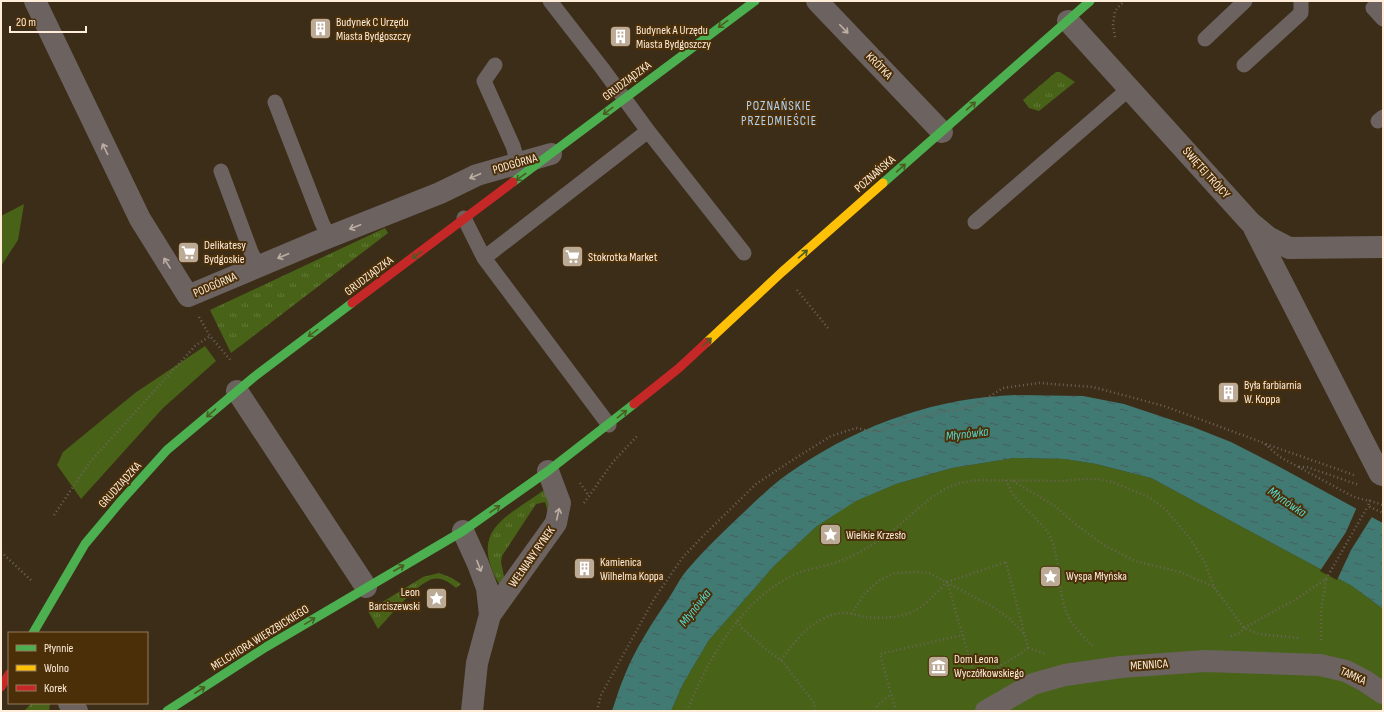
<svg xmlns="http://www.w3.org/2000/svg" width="1384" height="712" viewBox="0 0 1384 712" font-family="'Sofia Sans Condensed',sans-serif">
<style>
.grass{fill:url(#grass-tufts)}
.green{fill:#486318}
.water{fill:url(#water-ripples)}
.pier{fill:#3c2d18}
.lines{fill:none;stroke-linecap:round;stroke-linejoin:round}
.path{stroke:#6d635c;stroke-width:2.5;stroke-dasharray:1 3;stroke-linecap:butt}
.lane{stroke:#6c6260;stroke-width:15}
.street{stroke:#6c6260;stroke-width:22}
.fast{stroke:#4caf50;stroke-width:9}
.slow{stroke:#ffc107;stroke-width:9}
.jam{stroke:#c62828;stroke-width:9}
.oneway{stroke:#4b5c22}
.oneway2{stroke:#bdaea3}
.labels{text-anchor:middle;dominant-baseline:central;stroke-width:4;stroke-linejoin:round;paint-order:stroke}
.poi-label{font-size:12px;fill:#ffedda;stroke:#4b2f09;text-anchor:start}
.street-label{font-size:12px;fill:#ffedda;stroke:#4b2f09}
.neighbourhood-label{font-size:13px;letter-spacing:1px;fill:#b2d4f6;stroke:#4b2f09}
.water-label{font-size:13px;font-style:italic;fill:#55d9d1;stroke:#4b2f09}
</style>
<defs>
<pattern id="grass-tufts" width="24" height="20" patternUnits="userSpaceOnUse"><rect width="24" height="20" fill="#486318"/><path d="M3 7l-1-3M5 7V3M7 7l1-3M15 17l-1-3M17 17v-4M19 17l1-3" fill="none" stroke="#637a39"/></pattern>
<pattern id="water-ripples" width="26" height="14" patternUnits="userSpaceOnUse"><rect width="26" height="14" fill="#417973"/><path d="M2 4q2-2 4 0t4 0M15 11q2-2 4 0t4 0" fill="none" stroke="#46605a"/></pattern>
</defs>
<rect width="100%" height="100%" fill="#3c2d18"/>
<!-- grass -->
<path class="grass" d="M1056,72h4l15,10 -36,29 -10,-3 -6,-8z
M385,228l3,5 -157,120 -21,-43z
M544,490l6,1 -2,21 -3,-10 -9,2 -34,52 -1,6 4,19 -6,3c-30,-54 5,-65 45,-94z
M439,573l13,5 9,6 -5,4c-8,-7 -18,-13 -28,-7 -14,6 -39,36 -50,48l-10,-18 55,-34z
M32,703h18l-1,8h-25z"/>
<!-- green -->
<path class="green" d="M24,204l-6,36 -17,26v-50z
M205,346l11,15 -53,47 -82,91 -24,-34 6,-13 72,-59z
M1014,458l51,1 31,5 55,14 201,108 31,23v102h-712l12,-27 26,-44 65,-74 43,-40 38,-25 41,-17 56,-16z"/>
<!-- water -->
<path class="water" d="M1016,395l67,1 41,8 69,23 38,15 45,23 103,56 4,2v86l-31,-23 -201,-108 -55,-14 -31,-5 -51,-1 -62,10 -56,16 -40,17 -39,25 -43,40 -65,74 -26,44 -12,27h-59c4,-11 7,-23 12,-34 11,-28 28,-54 45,-79 6,-9 11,-20 18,-28 17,-20 36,-38 55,-56 18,-17 35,-34 56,-47 64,-43 141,-70 218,-72z"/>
<!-- pier -->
<path class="pier" d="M1357,507l16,8 -22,35 -14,30 -17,-9 26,-39z"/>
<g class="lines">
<!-- path -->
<path class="path" d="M1115,37l-2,-12 2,-14 9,-10
M797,290l31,38
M199,317l11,19 22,26
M1266,444l88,31
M1299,467h8l52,18
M1006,480c3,7 6,14 11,19 9,11 28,26 34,39 10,25 6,54 17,78 6,12 16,22 25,30
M1013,481l42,25 20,18 29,21 31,16 45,11 34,15
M580,483l9,13
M1370,500l-2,6 15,7
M584,503l29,-41 25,-27
M54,515l36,-53 105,-116 15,-10
M1,552l32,30
M1006,562l22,86 -8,6 -44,26 -29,-98z
M1326,579l42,-73
M851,614l14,-21 15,-13 15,-7 20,-1 14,1 64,34 17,12 14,15
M737,621l5,7 25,22 16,12 31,41 1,8
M1231,636l9,-3 4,-5 54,-30 28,-19 -5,33v29
M1028,648l18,6
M781,660c15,-20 29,-39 54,-46 9,-3 21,1 30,3 17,2 41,1 56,-10 9,-7 18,-17 26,-25
M597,711l4,-16 53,-96 29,-42 23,-24 50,-49 35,-23 40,-25 25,-8 19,4 57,-18 42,-8 29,-18 36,-5 54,4 71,19 100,37 16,14 72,39c10,4 21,5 31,9
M687,711c20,-51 57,-115 109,-137 13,-6 28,-7 41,-12 14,-5 28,-12 41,-21 24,-15 44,-40 69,-53 9,-5 20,-6 30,-8l83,1 25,-2h14l13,3 37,15 17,13 23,27 16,26 9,24 30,41 15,6 40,4
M876,711l1,-5 14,-12
M896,711l-16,-57 83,-19"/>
<!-- lane -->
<path class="lane" d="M550,1l52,67 46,63
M1381,1l-8,7 10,11
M1205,39l40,-38
M495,65l-11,16 29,65 5,17
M1244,65l57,-52v-12
M275,102l47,121 7,14
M1378,121l5,-4
M221,171l30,81 7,14
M464,218l20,40 125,167
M975,222l155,-134
M484,258l164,-127 96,122"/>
<!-- street -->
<path class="street" d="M35,1l105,218 48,77 131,-55 121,-48 37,-18 74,-21
M817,1l125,131
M1068,21l182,201 18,15 21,11 94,-1
M1254,228l126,246 3,1
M237,391l129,196
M463,531l15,33 9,24 3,27
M69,703l8,8
M472,711l5,-48 13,-48 66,-92 4,-20 -12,-32
M986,711l47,-27 32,-9 56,-8 84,-6 115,4 26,6 19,10 18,12"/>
<!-- fast -->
<path class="fast" d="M513,182l242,-181
M883,183l207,-182
M33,633l52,-89 36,-43 46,-51 87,-73 98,-74
M167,711l99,-64 197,-116 85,-60 86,-67"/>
<!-- slow -->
<path class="slow" d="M707,342l75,-70 101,-89"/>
<!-- jam -->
<path class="jam" d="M352,303l161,-121
M634,404l45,-36 28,-26
M1,687l8,-13"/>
</g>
<!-- one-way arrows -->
<defs><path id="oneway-shaft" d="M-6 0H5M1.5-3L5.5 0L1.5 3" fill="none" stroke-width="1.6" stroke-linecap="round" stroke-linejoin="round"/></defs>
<g class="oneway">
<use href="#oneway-shaft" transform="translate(723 24) rotate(144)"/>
<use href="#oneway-shaft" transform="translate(971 106) rotate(-41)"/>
<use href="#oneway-shaft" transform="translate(608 111) rotate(143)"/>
<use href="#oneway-shaft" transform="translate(901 168) rotate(-41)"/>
<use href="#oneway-shaft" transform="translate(521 177) rotate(144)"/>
<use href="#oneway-shaft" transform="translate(803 254) rotate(-41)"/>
<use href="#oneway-shaft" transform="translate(417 255) rotate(143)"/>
<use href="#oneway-shaft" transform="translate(313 333) rotate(144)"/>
<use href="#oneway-shaft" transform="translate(707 342) rotate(-42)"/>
<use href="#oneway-shaft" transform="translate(211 413) rotate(139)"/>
<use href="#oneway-shaft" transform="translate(622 414) rotate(-39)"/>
<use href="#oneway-shaft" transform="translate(495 509) rotate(-35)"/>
<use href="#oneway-shaft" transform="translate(399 568) rotate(-30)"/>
<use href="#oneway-shaft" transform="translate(310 621) rotate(-31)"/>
<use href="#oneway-shaft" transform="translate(200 690) rotate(-33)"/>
</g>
<g class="oneway2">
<use href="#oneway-shaft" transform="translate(844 29) rotate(46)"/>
<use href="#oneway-shaft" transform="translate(105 149) rotate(-116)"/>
<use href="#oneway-shaft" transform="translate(475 176) rotate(157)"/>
<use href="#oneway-shaft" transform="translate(355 227) rotate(159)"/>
<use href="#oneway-shaft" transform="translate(283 256) rotate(157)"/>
<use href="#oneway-shaft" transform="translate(167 263) rotate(-122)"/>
<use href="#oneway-shaft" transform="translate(558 514) rotate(-77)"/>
<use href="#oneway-shaft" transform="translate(479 566) rotate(69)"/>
</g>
<!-- icons -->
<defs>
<symbol id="building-square" viewBox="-11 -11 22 22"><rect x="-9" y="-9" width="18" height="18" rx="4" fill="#bbaa96" stroke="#4b2f09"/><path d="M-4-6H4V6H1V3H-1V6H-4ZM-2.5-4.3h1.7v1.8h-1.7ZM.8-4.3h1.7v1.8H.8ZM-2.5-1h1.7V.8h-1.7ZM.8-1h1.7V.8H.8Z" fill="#fff"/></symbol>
<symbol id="supermarket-square" viewBox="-11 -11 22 22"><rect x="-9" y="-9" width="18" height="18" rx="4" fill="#bbaa96" stroke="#4b2f09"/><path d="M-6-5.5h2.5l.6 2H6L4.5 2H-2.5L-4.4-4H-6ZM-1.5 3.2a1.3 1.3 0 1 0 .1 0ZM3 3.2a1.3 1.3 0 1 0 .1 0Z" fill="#fff"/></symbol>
<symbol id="sight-square" viewBox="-11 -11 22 22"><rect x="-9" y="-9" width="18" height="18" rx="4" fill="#bbaa96" stroke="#4b2f09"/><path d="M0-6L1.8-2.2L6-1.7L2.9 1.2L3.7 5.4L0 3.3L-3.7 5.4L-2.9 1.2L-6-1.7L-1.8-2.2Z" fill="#fff"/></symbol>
<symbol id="museum-square" viewBox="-11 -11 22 22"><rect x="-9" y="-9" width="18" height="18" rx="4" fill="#bbaa96" stroke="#4b2f09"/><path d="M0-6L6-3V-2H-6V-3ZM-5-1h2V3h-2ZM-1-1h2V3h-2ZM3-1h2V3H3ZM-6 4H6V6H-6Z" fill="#fff"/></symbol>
</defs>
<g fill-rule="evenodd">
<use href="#building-square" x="308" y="16" width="25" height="25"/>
<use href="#building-square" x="608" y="24" width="25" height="25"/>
<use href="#supermarket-square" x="176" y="240" width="25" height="25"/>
<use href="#supermarket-square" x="560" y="244" width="25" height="25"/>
<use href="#building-square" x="1216" y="380" width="25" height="25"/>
<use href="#sight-square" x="818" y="522" width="25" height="25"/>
<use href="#building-square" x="572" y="556" width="25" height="25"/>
<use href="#sight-square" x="1038" y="564" width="25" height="25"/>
<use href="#sight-square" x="424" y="586" width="25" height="25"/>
<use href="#museum-square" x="926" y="654" width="25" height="25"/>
</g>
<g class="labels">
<!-- poi labels -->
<g class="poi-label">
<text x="336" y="22">Budynek C Urzędu<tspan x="336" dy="14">Miasta Bydgoszczy</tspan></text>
<text x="636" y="30">Budynek A Urzędu<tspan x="636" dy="14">Miasta Bydgoszczy</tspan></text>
<text x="204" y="245">Delikatesy<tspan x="204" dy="14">Bydgoskie</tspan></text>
<text x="588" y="257">Stokrotka Market</text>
<text x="1244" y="385">Była farbiarnia<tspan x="1244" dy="14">W. Koppa</tspan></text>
<text x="846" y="535">Wielkie Krzesło</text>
<text x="600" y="562">Kamienica<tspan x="600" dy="14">Wilhelma Koppa</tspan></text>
<text x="1066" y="576">Wyspa Młyńska</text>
<text x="420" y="592" text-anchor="end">Leon<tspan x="420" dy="14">Barciszewski</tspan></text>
<text x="954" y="659">Dom Leona<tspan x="954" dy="14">Wyczółkowskiego</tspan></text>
</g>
<!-- street labels -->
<g class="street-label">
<text transform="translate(879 66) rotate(46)">KRÓTKA</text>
<text transform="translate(627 81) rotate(-37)">GRUDZIĄDZKA</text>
<text transform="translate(515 164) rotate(-16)">PODGÓRNA</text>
<text transform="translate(1206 173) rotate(48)">ŚWIĘTEJ TRÓJCY</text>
<text transform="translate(875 174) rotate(-41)">POZNAŃSKA</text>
<text transform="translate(369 276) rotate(-37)">GRUDZIĄDZKA</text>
<text transform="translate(215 285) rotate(-23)">PODGÓRNA</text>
<text transform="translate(120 485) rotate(-48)">GRUDZIĄDZKA</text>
<text transform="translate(532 557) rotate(-55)">WEŁNIANY RYNEK</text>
<text transform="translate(260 638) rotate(-32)">MELCHIORA WIERZBICKIEGO</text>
<text transform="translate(1149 665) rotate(-4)">MENNICA</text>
<text transform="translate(1353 676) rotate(24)">TAMKA</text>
</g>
<!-- neighbourhood labels -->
<g class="neighbourhood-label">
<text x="779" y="106">POZNAŃSKIE<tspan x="779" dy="15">PRZEDMIEŚCIE</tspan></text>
</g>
<!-- water labels -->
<g class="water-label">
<text transform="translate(967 434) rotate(-7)">Młynówka</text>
<text transform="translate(1287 502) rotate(34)">Młynówka</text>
<text transform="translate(695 608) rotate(-52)">Młynówka</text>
</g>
</g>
<!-- border -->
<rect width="1384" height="712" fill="none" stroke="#ffedda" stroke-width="4"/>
<!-- legend -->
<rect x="8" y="632" width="140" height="72" fill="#4b2f09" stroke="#937b5d"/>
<rect x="16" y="645" width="20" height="6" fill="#4caf50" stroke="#937b5d"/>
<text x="44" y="652" font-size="12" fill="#ffedda">Płynnie</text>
<rect x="16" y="665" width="20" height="6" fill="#ffc107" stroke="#937b5d"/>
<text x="44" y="672" font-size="12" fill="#ffedda">Wolno</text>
<rect x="16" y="685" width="20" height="6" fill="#c62828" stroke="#937b5d"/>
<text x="44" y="692" font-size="12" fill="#ffedda">Korek</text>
<!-- scale -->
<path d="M10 26v6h76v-6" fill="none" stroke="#ffedda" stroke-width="2"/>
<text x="16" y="26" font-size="12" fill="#ffedda" stroke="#4b2f09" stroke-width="3" paint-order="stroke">20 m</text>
</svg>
